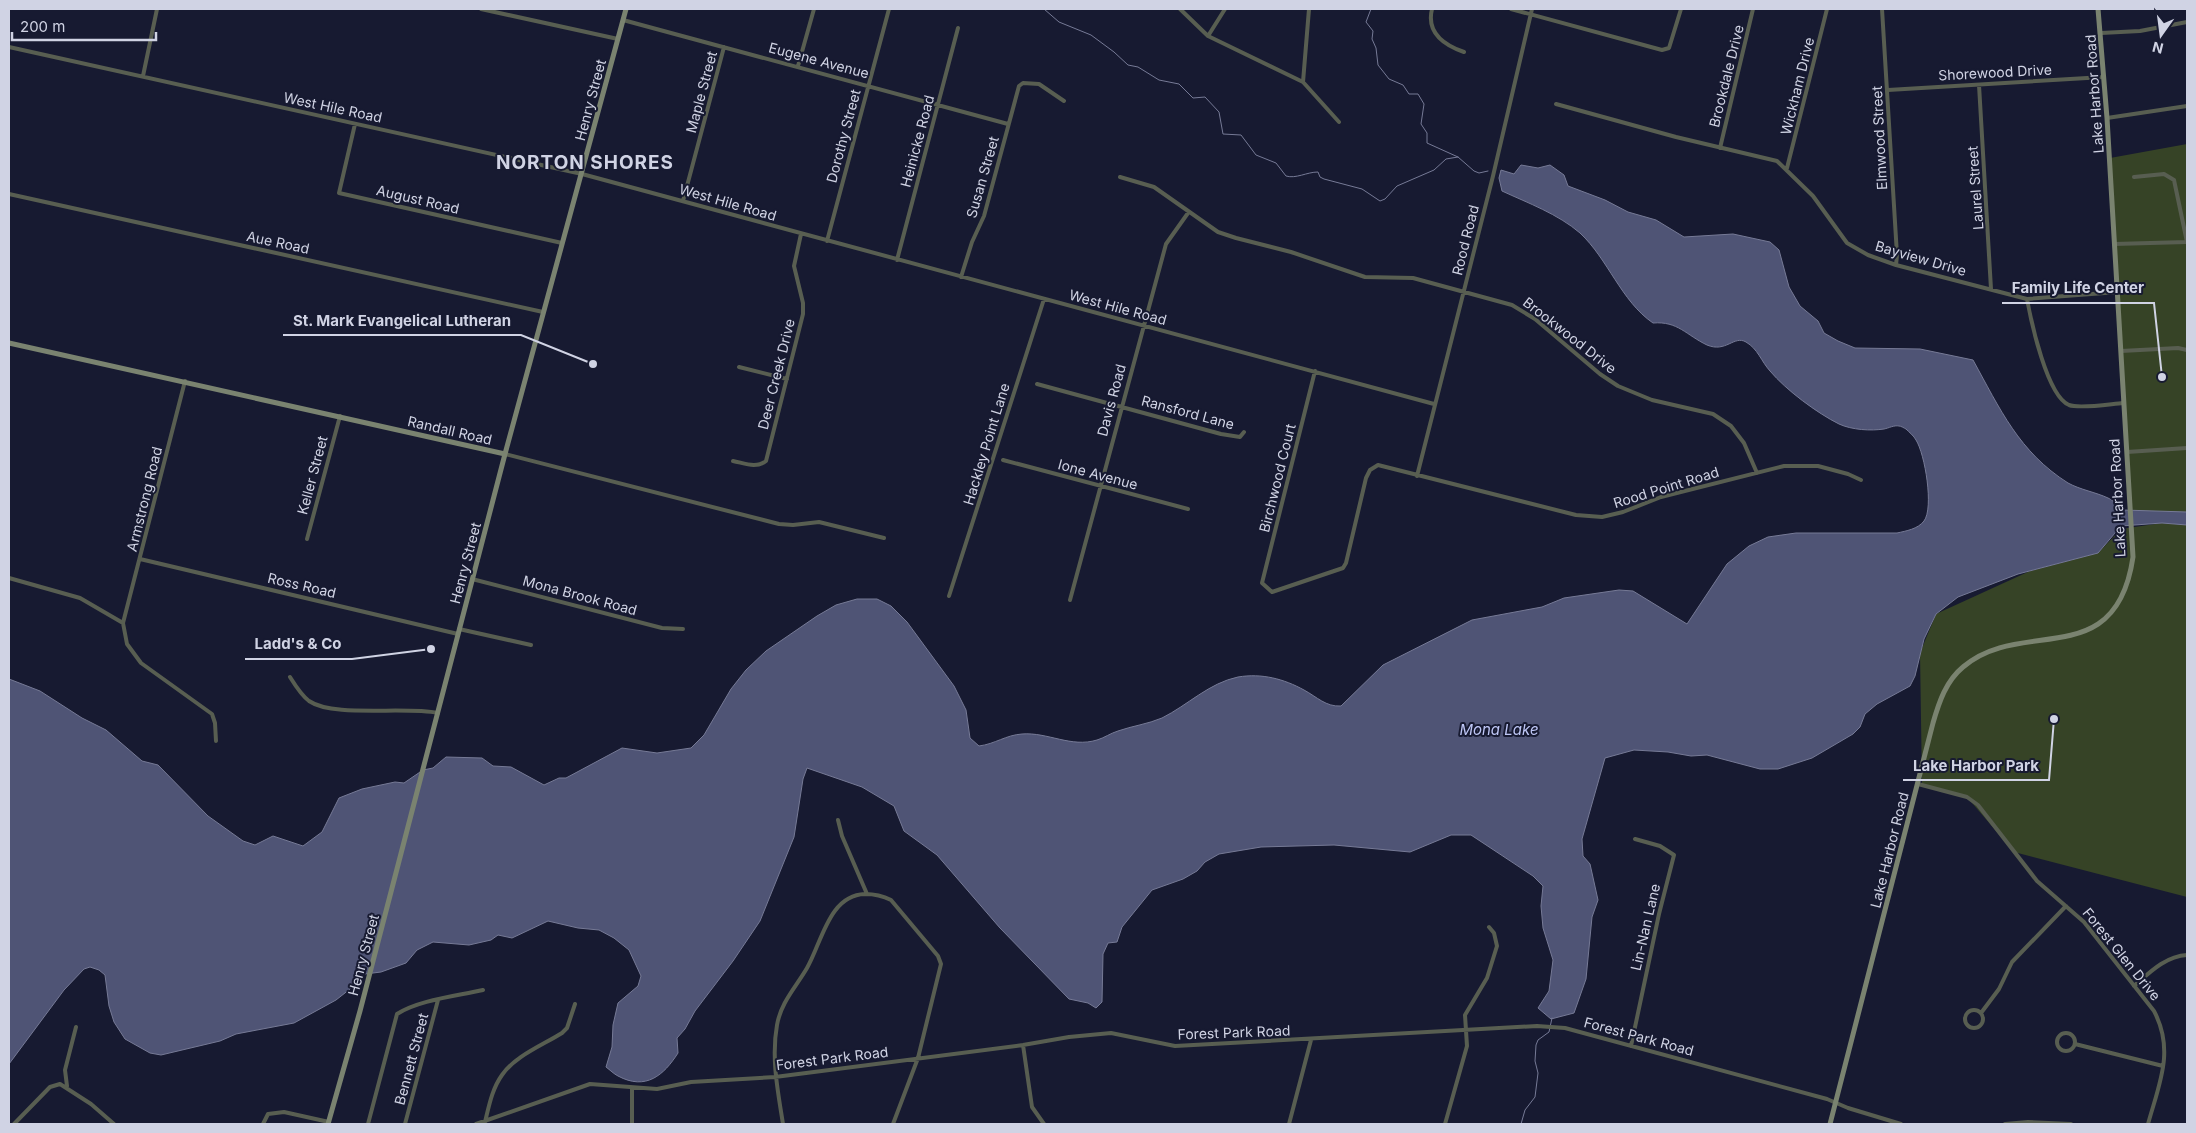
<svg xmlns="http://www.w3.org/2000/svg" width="2196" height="1133" viewBox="0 0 2196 1133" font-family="Inter,sans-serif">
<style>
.green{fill:#364326}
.water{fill:#4f5475;stroke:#767a96}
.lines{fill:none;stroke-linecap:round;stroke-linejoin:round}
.stream{stroke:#767a96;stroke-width:1}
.street{stroke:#585e51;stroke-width:4}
.secondary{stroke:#7a8370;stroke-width:5}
.labels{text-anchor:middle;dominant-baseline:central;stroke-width:4;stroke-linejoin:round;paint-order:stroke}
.street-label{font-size:14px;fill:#d0d3e4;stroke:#171a31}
.water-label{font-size:15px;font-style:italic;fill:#bec6f5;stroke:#171a31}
.district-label{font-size:19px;font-weight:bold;letter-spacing:1px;fill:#d0d3e4;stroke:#171a31}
.leader{fill:none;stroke:#d0d3e4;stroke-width:2}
.callout-dot{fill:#d0d3e4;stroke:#171a31;stroke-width:2}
.callout-label{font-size:15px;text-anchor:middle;font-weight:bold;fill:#d0d3e4;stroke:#171a31;stroke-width:4;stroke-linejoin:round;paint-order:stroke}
</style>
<rect width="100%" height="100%" fill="#171a31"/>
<!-- green -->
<path class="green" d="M2187,144v368h-47l-10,-3 -20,-351z
M2162,523l25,2v372l-173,-45 -47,-55 -45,-12 -2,-132 16,-39 94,-43 68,-18 23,-24z"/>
<!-- water -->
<path class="water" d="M1521,165l17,3 12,-3 14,10 4,11 37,14 23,12 28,8 28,17 49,-3 37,8 9,8 10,37 11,19 18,15 6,12 14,8 17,7 65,1 53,11c27,49 46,92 95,123 13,7 27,9 40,15 5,2 10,8 15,12l64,2v13l-25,-2 -41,3 -23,27 -80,21 -60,23 -22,17 -12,25 -9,37 -5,10 -33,18 -12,10 -5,13 -7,7 -41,24 -34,11h-18l-53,-14 -16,1 -23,-4 -34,-2 -29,8 -23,81 1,17 7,8 8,36 -6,17 -6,62 -12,34 -23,6 -13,-11 11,-17 4,-31 -10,-32 -2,-22 2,-20 -10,-10 -62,-41h-20l-41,17 -76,-7 -73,2 -42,7 -14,8 -8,9 -14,8 -31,11 -30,37 -5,15 -9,1 -5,11 -1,48 -6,6 -8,-5 -19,-4 -69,-71 -63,-73 -33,-24 -10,-25 -32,-19 -55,-19 -4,11 -9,58 -34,84 -27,40 -38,50 -10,18 -8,9 1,15c-14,22 -32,38 -60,23 -4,-2 -8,-6 -12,-9l6,-20 1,-22 5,-22 20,-17 3,-10 -12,-26 -15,-12 -15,-8 -21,-2 -30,-7 -36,17 -14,-3 -7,5 -22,5 -36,-3 -16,8 -11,13 -25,9 -24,3 -7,14 -14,11 -42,23 -58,11 -16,7 -59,14 -11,-2 -25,-14 -11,-17 -5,-16 -4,-31 -6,-5 -9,-3 -6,2 -20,21 -55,74v-385l31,12 42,27 24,12 36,31 16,4 50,51 35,25 12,4 18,-9 30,10 19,-14 17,-34 23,-9 33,-7 9,1 19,-13 10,-2 13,-11 36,1 11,8 18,1 33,18 15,-7h7l56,-30 35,5 34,-5 13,-13 27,-46 15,-19 20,-19 51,-35 19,-11 21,-6h20l14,7 16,16 47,64 12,24 4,28 9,8c16,-2 27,-11 43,-12 26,-2 49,14 75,6 7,-2 14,-7 21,-9 14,-5 30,-7 44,-13 26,-13 47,-35 76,-41 24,-4 46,2 66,13 13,7 22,17 37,16l42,-41 89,-45 70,-13 22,-9 55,-8 14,1 54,33 40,-60 22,-18 19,-9 28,-4h101c9,-2 21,-4 27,-12 10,-13 1,-67 -8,-81 -2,-4 -7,-8 -10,-11 -2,-1 -5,-3 -7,-3 -5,-1 -10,2 -15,3 -13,2 -32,1 -45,-5 -22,-11 -53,-34 -69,-53 -9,-10 -12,-22 -24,-29 -12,-7 -20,11 -39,3 -21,-10 -29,-24 -54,-22 -32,-22 -45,-64 -73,-90 -22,-19 -52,-30 -78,-42l-3,-13 2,-8 13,4z"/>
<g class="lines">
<!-- stream -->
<path class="stream" d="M1044,9l15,13 32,13 23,17 14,13 10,2 21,13 20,4 14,14 12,-1 14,15 4,22 18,1 15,20 20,8 10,13c10,3 21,-4 32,-4l2,5 4,2 38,10 18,12 5,-2 12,-13 37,-16 12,-11 12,-2
M1371,9l-5,13 7,9 -1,8 4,9 2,17 11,14 14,6 6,9h9l6,10 -3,20 6,9v10l31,14 16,14 5,2 9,-2
M1521,1124l4,-14 10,-13 3,-24 -3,-12 1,-16 2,-5 11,-8 3,-14"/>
<!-- street -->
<path class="street" d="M481,9l137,30
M1180,9l28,27 95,46 36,40
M1432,9c-6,24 12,36 32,43
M1511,9l151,41 7,-2 12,-39
M1882,9l15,246 -1,10
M623,20l385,104
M2101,33l39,-2 47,-9
M1208,36l17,-27
M9,47l573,127 852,230
M798,66l16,-57
M143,76l14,-67
M1303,82l6,-73
M1979,85l12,204
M1888,90l216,-13
M1556,104l120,33 101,24 36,35 34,47 21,12 28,10 131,34 91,-7
M2107,118l80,-12
M355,124l-16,69 223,50
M1720,148l33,-139
M1787,168l40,-159
M1120,177l34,10 64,45 18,6 55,14 74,25 48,1 99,27 23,14 65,55 18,12 34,14 61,14 18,12 13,17 13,30
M2134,177l30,-3 10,6 13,62
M9,194l534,118
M683,201l41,-154
M827,241l62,-232
M2114,244l73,-2
M897,260l61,-232
M961,277l11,-35 12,-26 35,-130 4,-3 16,1 25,17
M2027,299c4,22 20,97 42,106 11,4 41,-1 54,-2
M2121,351l57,-3 9,2
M739,367l48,12
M1315,371l-53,212 10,9 71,-24 3,-5 20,-85 4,-8 8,-5 198,50 26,2 21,-5 38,-15 123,-31h34l30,8 13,6
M1037,384l184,50 19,3 4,-5
M2127,452l60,-4
M505,454l274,70 14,1 26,-3 65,16
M1003,460l185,49
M733,461c11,2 23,8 33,0l37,-147v-11l-9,-37 7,-32
M1417,476l76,-300 39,-167
M307,539l33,-123
M140,559l318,75
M9,578l71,20 43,25 4,21 14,19 71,51 3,9 1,18
M472,579l190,49 21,1
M949,596l95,-297
M1070,600l96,-356 22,-31
M123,623l62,-242
M459,629l72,16
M290,677c5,8 11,18 19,24 25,17 95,5 129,12
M1918,784l49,13 11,8 59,76 47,41 70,89c21,40 5,73 -6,113
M838,820l4,16 25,58
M2134,986c16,-14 32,-30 53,-31
M1965 1019a9 9 0 1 1 18 0a9 9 0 1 1-18 0Z
M1981,1013l18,-24 13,-27 54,-56
M2057 1042a9 9 0 1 1 18 0a9 9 0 1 1-18 0Z
M2075,1044l88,22
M1023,1045l9,62 12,17
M1631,1046l28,-132 15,-59 -14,-9 -25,-7
M67,1086l-2,-16 11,-43
M632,1088v36
M485,1122c4,-16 7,-33 17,-47 13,-19 41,-30 60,-42l5,-5 8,-24
M14,1124l36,-37 10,-3 31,20 23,20
M263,1124l5,-10 16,-2 45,10
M368,1124l29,-110c21,-14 60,-18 86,-24
M405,1124l33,-124
M476,1124l114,-40 67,5 34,-7 84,-5 248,-32 46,-8 42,-4 64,13 362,-20 28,2 262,71 21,9 53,16
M783,1124c-5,-32 -12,-66 -6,-99 4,-23 19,-38 30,-57 15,-26 22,-73 58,-74 9,0 18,2 26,6l47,56 3,8 -23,94 -25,66
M1289,1124l22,-84
M1445,1124l22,-78 -2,-31 22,-37 10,-32 -3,-13 -5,-6
M2005,1124l23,-2 43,2"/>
<!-- secondary -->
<path class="secondary" d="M9,343l496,111
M328,1124l32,-113 145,-557 121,-445
M1830,1124l103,-401c6,-21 13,-42 30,-56 59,-51 153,7 170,-110l-26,-439 -9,-109"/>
</g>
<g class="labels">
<!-- street labels -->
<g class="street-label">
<text transform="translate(819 60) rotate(15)">Eugene Avenue</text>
<text transform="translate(1995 72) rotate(-3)">Shorewood Drive</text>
<text transform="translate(1726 76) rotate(-76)">Brookdale Drive</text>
<text transform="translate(1797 86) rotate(-76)">Wickham Drive</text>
<text transform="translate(701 92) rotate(-75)">Maple Street</text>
<text transform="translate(2094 94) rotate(-94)">Lake Harbor Road</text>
<text transform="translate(590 100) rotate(-75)">Henry Street</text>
<text transform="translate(333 107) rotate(12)">West Hile Road</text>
<text transform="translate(843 136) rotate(-75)">Dorothy Street</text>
<text transform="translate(1879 138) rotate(-93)">Elmwood Street</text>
<text transform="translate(917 141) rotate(-75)">Heinicke Road</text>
<text transform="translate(982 177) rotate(-74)">Susan Street</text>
<text transform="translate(1975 188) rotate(-94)">Laurel Street</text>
<text transform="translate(418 199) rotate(13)">August Road</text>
<text transform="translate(728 202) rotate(16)">West Hile Road</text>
<text transform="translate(1465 240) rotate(-76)">Rood Road</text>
<text transform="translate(278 242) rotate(12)">Aue Road</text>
<text transform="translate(1921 258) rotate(16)">Bayview Drive</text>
<text transform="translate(1118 307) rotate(15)">West Hile Road</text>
<text transform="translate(1570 335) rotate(38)">Brookwood Drive</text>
<text transform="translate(776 374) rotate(-76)">Deer Creek Drive</text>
<text transform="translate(1111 400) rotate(-75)">Davis Road</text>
<text transform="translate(1188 412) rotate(15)">Ransford Lane</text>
<text transform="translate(450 430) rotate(13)">Randall Road</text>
<text transform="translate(986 444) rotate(-73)">Hackley Point Lane</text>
<text transform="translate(1098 474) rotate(15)">Ione Avenue</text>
<text transform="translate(312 475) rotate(-75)">Keller Street</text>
<text transform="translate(1277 478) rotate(-76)">Birchwood Court</text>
<text transform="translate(1666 487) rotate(-17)">Rood Point Road</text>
<text transform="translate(2117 498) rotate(-93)">Lake Harbor Road</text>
<text transform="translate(144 499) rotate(-76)">Armstrong Road</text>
<text transform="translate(465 563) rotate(-75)">Henry Street</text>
<text transform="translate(302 585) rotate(13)">Ross Road</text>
<text transform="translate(580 595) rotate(15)">Mona Brook Road</text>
<text transform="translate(1889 850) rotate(-76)">Lake Harbor Road</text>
<text transform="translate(1645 927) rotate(-77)">Lin-Nan Lane</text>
<text transform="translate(2122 954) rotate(51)">Forest Glen Drive</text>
<text transform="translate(363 955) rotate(-75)">Henry Street</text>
<text transform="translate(1234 1032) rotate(-2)">Forest Park Road</text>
<text transform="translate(1639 1036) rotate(15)">Forest Park Road</text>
<text transform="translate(832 1058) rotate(-7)">Forest Park Road</text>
<text transform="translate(411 1059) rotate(-75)">Bennett Street</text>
</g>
<!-- water labels -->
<g class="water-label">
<text x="1499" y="729">Mona Lake</text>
</g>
<!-- district labels -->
<g class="district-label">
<text x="585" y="162">NORTON SHORES</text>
</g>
</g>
<!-- callouts -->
<path class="leader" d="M2162 377L2154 303H2002M593 364L521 335H283M431 649L352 659H245M2054 719L2049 780H1903"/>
<g class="callout-dot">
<circle cx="2162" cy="377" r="5"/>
<circle cx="593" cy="364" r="5"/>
<circle cx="431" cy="649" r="5"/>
<circle cx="2054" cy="719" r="5"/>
</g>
<g class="callout-label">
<text x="2078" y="293">Family Life Center</text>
<text x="402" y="326">St. Mark Evangelical Lutheran</text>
<text x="298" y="649">Ladd's &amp; Co</text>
<text x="1976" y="771">Lake Harbor Park</text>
</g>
<!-- border -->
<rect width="2196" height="1133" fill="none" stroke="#d0d3e4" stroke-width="20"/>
<!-- north arrow -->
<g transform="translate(2161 35) rotate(194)" stroke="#171a31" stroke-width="4" paint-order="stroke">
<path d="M0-4L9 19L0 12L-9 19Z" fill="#d0d3e4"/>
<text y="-8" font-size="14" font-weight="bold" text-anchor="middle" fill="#d0d3e4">N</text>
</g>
<!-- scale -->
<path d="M12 32v8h144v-8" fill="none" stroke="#d0d3e4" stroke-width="2.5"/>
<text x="20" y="32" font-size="15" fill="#d0d3e4" stroke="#171a31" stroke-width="4" paint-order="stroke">200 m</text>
</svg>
